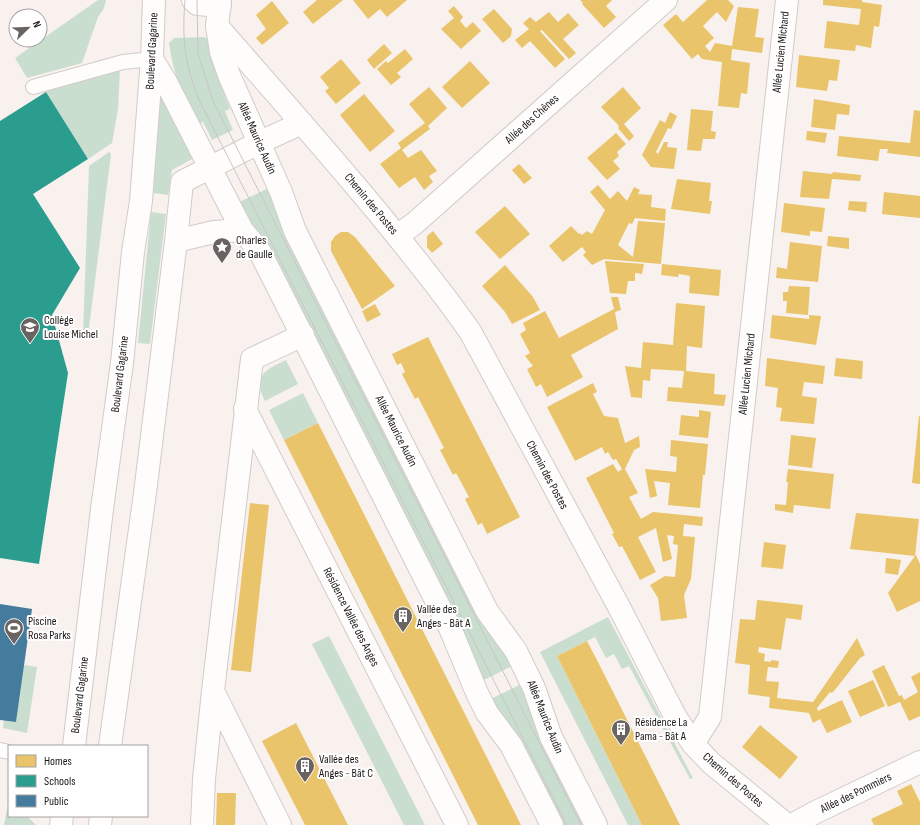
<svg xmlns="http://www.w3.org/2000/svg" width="920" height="825" viewBox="0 0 920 825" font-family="'Sofia Sans Condensed',sans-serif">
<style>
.green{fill:#caded0}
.homes{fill:#e9c46a}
.schools{fill:#2a9d8f}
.public{fill:#457b9d}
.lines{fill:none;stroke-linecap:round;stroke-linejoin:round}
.lane-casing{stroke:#d1cbc9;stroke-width:16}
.street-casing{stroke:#d1cbc9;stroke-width:24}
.secondary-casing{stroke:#d1cbc9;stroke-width:24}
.lane{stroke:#fefdfc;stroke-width:14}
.street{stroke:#fefdfc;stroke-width:22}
.secondary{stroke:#fefdfc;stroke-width:22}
.tram{stroke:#c8c6c4;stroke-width:1}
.labels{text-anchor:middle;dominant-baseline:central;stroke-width:4;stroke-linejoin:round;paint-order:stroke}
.street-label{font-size:12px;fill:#1c1715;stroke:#fff}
.poi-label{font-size:12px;fill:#1c1715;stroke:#fff;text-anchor:start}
</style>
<rect width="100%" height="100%" fill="#f9f1ee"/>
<!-- green -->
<path class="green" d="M98,0h8l-2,8 -6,9 -16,46 -55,15 -12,-20z
M204,37l5,2 5,28 16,42 -5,2 8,19 -21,10 -9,-18 -7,3c-13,-27 -23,-52 -27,-82l5,-5z
M120,70l-2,39 -6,34 -24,16 -42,-67 16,-9z
M162,95l32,63 -22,12 -4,25 -15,-2 7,-95z
M109,152l2,2 -23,182 -5,-1 6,-169z
M271,187l243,478 -34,17 -243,-479z
M151,212l15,2 -16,130 -12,-1z
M286,360l12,24 -33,17c-13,-25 0,-31 21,-41z
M303,393l15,30 -34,17 -15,-30z
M608,617l85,161 -3,1 -61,-113 -7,3 -8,-15 -8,4 -11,-21 -38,19 85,169h-14l-88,-173z
M329,636l96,189h-21l-92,-181z
M24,665l13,2 -10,66 -24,-5 1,-8 12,2z
M523,683l65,142h-28l-71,-125z
M9,799v17h18l9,9h-32z"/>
<!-- homes -->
<path class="homes" d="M317,0h26l-30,24 -10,-12z
M353,0h54l-20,17 -7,-8 -12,10z
M580,0h32l-6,6 10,11 -12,11 -22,-24 1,-1z
M707,0h21l6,6 -8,16 -9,-10 -14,14 11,12 -9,8 5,6 5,-9 17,3 6,-39 21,2 -4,28 9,1 -2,15 -30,-4 -1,11 19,3 -3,31 -6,-1 -2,15 -21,-2 4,-44 -20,-3 -4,-5 -6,5 -29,-34 13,-11 7,8z
M823,0h39v2l20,3 -3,22 -5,-1 -3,22 -15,-3 -1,6 -31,-3 3,-27 32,4 2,-16 -38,-4z
M272,1l17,22 -27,22 -6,-7 10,-9 -10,-14z
M454,6l9,11 -3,4 6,7 7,-6 8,9 -20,18 -20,-20 13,-11 -6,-7z
M494,9l18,20 -1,7 -8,7 -21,-24z
M549,12l9,10 10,-9 11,12 -16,14 13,14 -7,6 -27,-29 -2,1 25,28 -10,9 -25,-27 -8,7 -7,-8 14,-11 -6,-6 7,-6 6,5z
M384,44l8,9 -18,16 -7,-9z
M405,49l8,10 -16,14 4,4 -10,8 -14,-16 9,-8 2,2z
M799,55l41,5 -3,21 -8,-1 -2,11 -31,-4z
M341,59l20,24 -25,21 -11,-13 4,-3 -9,-11z
M470,61l20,22 -28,25 -20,-21z
M429,87l18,21 -19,18 2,3 -28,21 6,8 13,-8 16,21 -8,5 4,6 -9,8 -9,-13 -16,11 -19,-24 21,-16 -3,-5 27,-20 -16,-19z
M623,87l18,21 -17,16 10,12 -5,5 -11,-13 1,-2 -18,-19z
M364,94l31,37 -25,21 -30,-37z
M814,99l36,6 -1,10 -12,-1 -2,16 -24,-3z
M691,109l22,2 -2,20 5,1 -1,7h-12l-2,12 -14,-1z
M914,110l6,1v46l-33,-4 1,-4h-8l-2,12 -41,-5 2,-20 71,7z
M670,112l7,4 -6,13 -3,-1 -12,24 2,2 6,-12h4l-1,5 10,1 -3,21 -23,-2 -9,-12 18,-35 5,3z
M807,131l20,2 -2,10 -19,-3z
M616,133l10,11 -9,8 2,4 -6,5 7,8 -13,11 -20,-22z
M519,164l13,14 -8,6 -12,-14z
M803,171l29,3 1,-2 28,3 -1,6 -28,-2 -3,20 -29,-2z
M677,179l34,4 -2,18h3l-2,13 -39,-5z
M598,185l12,14 8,-8 9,10 7,-14 6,3 -2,4 14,1 -1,12 15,2 -1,12 -30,-3 -3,6 -3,-1 -11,22 15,12 5,-36 27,2 -4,41 -57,-5 21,-43 -21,43 -12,6 -9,-10 3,-3 -4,-5 -19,15 -14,-16 22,-20 8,8 1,-1 2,2 5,-4 5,3 13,-24 -15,-18z
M884,192l36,4v22l-38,-4z
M849,201l18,1 -1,10 -18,-2z
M784,203l41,5 -3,24 -12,-1v5l-29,-4z
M505,206l25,28 -30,25 -25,-27z
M433,231l10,13 -11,9 -5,-6v-11z
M341,232h7l7,5 40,49 -33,23 -31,-58v-9l4,-6z
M828,236l21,2v11l-22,-3z
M790,242l32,4 -4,36 -42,-4 1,-11 10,2z
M605,261l39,3 -2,10 -7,-1v8h-7l-2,13 -16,-1z
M662,264l59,6 -2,26 -30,-3 1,-17 -11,-2 -1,3 -17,-2z
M505,265l28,32 7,13 -28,14 -7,-12 -23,-26z
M789,286l21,1 -2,28 -22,-2 1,-12h-4v-9h5z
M611,297h7l3,13 -6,2 3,17 -47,26 12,22 -36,20 -6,-13 -5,3 -9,-18 6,-3 -8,-10 5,-3 -10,-19 6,-4 -3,-7 22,-12 14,27 55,-29z
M676,303l29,3 -3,42 -15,-2 -1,25 29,3 -1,20 12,1 -2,11 -57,-5 1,-14 14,1 2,-17 -33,-2 -1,12 -7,-1 -1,18 -11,-1 -6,-31 16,2 2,-26 30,3z
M375,304l6,11 -14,7 -5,-11z
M772,315l37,4v-4l12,1 -5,29 -46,-7z
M428,337l92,180 -33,17 -5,-11 -4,2 -13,-26 4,-2 -13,-24 -3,2 -13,-25 4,-2 -26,-51 -3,2 -13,-25 3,-2 -4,-9 -4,2 -5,-11z
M767,358l58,8 -2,18 -19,-2 -2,14 15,2 -3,26 -34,-3 2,-13 -6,-1 2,-19 -13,-2z
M836,358l27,3 -1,18 -28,-3z
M593,383l4,9 -4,2 11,22 14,2 7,25 14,-7 1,11 -6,3 -9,19 13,24 -9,4 12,22 12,-7 50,5 -1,9 -18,-2 -1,12 12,1 -4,42 -7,16 3,23 -26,3 -3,-23 -8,-13 15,-9 10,1 3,-32 -5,-1 1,-8 -7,-1 5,24 -9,3 -7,-34 -18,9 18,35 -16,8 -18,-34 -3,1 -7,-13 2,-1 -28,-55 27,-14 5,8 4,-3 -6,-10 -3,1 -5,-8 -3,2 -3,-7 -27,14 -28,-54z
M699,410l12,2 -3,26 -29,-3 2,-20 18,2z
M919,416h1v68l-8,-1z
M318,423l203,402h-43l-194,-385z
M791,435l25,3 -4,30 -24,-3z
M671,440l37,4 -3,31h-2l-3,33 -32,-3 2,-22 -16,-2 3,15 -7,2 -5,-29 31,3 1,-15 -7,-1z
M788,469l46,5 -4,35 -36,-4 -1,8 -18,-3v-6l11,1 2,-23h-2z
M250,503l19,2 -18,167 -20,-2z
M856,513l63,6 -4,37 1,-1 4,9v37l-23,11 -9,-19 27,-37 -65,-7z
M764,542l22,3 -3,24 -22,-2z
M886,558l15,2 -3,15 -13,-2z
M757,600l46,5 -2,15 -15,-2 -5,32 -22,-3 -1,5 7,2 -1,7 7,1v-2l8,1 -1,7 -10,-1 -2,14 13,1 -2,16 36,4 44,-64 8,17 -5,3 -22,28 -6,7 -2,-1 -13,16 1,3 24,-11 10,22 -25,11 -7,-14 -7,4 -4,-10 -40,-5 1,-11 -22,-3 2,-29 -15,-2 5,-44 15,1z
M587,641l11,21 82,163h-38l-85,-169z
M884,665l15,31 3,-1 2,5 14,-8 -7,-15 9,-5v44l-11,5 -9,-19 -12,5 -16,-36z
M873,680l12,26 -25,11 -12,-26z
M296,723l52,102h-43l-43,-84z
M760,725l38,32 -18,22 -38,-32z
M911,784l9,18v23h-46l-3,-6 32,-15 -6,-13z
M217,793h19l-1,32h-19z"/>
<!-- schools -->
<path class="schools" d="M46,92l42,67 -55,35 47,74 -28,47 16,58 -29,191 -39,-6v-437z"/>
<!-- public -->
<path class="public" d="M0,604l32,5 -16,113 -16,-2z"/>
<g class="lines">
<defs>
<path id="lane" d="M33,87l90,-25 29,-3
M0,750l9,2"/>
<path id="street" d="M217,26c55,63 110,125 163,189 31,38 63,77 91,118l148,274 56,109 18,28 18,19 76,62
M258,143l44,-20
M397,236l18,-13 251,-223
M245,409l212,416
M213,691l67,134
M693,744l17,-27 77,-717
M202,825l2,-46 9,-88 39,-332 51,-24
M792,825l22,-12 106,-51"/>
<path id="secondary" d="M193,0l4,4 23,2
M220,0l-3,26 4,26 8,23 52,117 14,39 192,380 29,40 18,37 17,49 45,88
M152,59l14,23 76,148 18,22 190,376 27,65 10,20 24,32 41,80
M176,241l38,-9 28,-2
M74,746l28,-237 20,-146 11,-111 8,-51 11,-142 2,-59
M110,746l35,-253 31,-252 6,-59 76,-39
M61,825l1,-9
M100,825l1,-9"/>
</defs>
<!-- lane casing -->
<use href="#lane" class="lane-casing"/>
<!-- street casing -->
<use href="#street" class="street-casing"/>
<!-- secondary casing -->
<use href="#secondary" class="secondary-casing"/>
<!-- lane -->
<use href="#lane" class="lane"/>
<!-- street -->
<use href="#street" class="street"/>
<!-- secondary -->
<use href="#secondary" class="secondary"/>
<!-- tram -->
<path class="tram" d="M185,0c-3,39 -1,63 14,100l368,725
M197,0l1,54 15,47 368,724"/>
</g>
<!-- icons -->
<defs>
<symbol id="sight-pin" viewBox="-11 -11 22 30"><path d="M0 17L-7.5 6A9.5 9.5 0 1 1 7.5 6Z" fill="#696361" stroke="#fff"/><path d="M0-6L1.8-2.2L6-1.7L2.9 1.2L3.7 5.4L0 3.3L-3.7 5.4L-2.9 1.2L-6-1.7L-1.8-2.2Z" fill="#fff"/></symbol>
<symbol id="school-pin" viewBox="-11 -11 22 30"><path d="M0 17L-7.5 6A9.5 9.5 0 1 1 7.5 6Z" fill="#696361" stroke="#fff"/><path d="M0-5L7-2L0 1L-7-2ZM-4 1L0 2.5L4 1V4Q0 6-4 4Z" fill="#fff"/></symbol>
<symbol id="building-pin" viewBox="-11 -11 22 30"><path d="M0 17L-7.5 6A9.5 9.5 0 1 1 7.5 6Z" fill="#696361" stroke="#fff"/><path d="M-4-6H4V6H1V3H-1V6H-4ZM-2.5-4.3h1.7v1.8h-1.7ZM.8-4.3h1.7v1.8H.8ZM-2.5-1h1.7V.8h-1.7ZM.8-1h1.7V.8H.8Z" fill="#fff"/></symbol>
<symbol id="stadium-pin" viewBox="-11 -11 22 30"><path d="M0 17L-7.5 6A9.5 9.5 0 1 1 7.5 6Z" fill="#696361" stroke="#fff"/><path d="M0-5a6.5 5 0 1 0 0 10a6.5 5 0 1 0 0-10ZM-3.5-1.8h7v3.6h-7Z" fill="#fff"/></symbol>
</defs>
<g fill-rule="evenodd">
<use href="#sight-pin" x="211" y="236" width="22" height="30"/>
<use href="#school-pin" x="19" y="316" width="22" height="30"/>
<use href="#building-pin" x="392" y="605" width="22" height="30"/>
<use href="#stadium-pin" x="3" y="617" width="22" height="30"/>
<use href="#building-pin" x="610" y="718" width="22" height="30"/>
<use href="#building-pin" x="294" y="755" width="22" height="30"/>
</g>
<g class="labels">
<!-- street labels -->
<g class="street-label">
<text transform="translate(152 51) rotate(-87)">Boulevard Gagarine</text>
<text transform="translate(781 52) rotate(-84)">Allée Lucien Michard</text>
<text transform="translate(532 119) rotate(-42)">Allée des Chênes</text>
<text transform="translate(257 138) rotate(66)">Allée Maurice Audin</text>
<text transform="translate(371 204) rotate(50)">Chemin des Postes</text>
<text transform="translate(120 374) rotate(-83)">Boulevard Gagarine</text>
<text transform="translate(747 374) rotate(-84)">Allée Lucien Michard</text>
<text transform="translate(396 431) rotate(63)">Allée Maurice Audin</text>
<text transform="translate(547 475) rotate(62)">Chemin des Postes</text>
<text transform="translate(351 617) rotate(63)">Résidence Vallée des Anges</text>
<text transform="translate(80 695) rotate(-83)">Boulevard Gagarine</text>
<text transform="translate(545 717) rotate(68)">Allée Maurice Audin</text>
<text transform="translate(733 780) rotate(41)">Chemin des Postes</text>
<text transform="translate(856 793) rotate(-26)">Allée des Pommiers</text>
</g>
<!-- poi labels -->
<g class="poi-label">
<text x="236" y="240">Charles<tspan x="236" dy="14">de Gaulle</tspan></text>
<text x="44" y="320">Collège<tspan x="44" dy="14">Louise Michel</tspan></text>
<text x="417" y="609">Vallée des<tspan x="417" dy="14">Anges - Bât A</tspan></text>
<text x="28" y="621">Piscine<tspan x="28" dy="14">Rosa Parks</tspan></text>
<text x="635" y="722">Résidence La<tspan x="635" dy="14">Pama - Bât A</tspan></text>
<text x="319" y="759">Vallée des<tspan x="319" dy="14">Anges - Bât C</tspan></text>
</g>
</g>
<!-- legend -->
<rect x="8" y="745" width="140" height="72" fill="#ffffff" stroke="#a4a2a1"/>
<rect x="16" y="755" width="20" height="12" fill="#e9c46a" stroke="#a4a2a1"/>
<text x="44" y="765" font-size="12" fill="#1c1715">Homes</text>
<rect x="16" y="775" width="20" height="12" fill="#2a9d8f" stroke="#a4a2a1"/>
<text x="44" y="785" font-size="12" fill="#1c1715">Schools</text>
<rect x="16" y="795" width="20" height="12" fill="#457b9d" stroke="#a4a2a1"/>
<text x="44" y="805" font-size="12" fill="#1c1715">Public</text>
<!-- north arrow -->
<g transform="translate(28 28) rotate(67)"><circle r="19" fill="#ffffff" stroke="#a4a2a1"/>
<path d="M0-3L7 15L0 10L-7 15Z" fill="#696361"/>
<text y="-6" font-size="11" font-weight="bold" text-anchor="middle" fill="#1c1715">N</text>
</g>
</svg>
